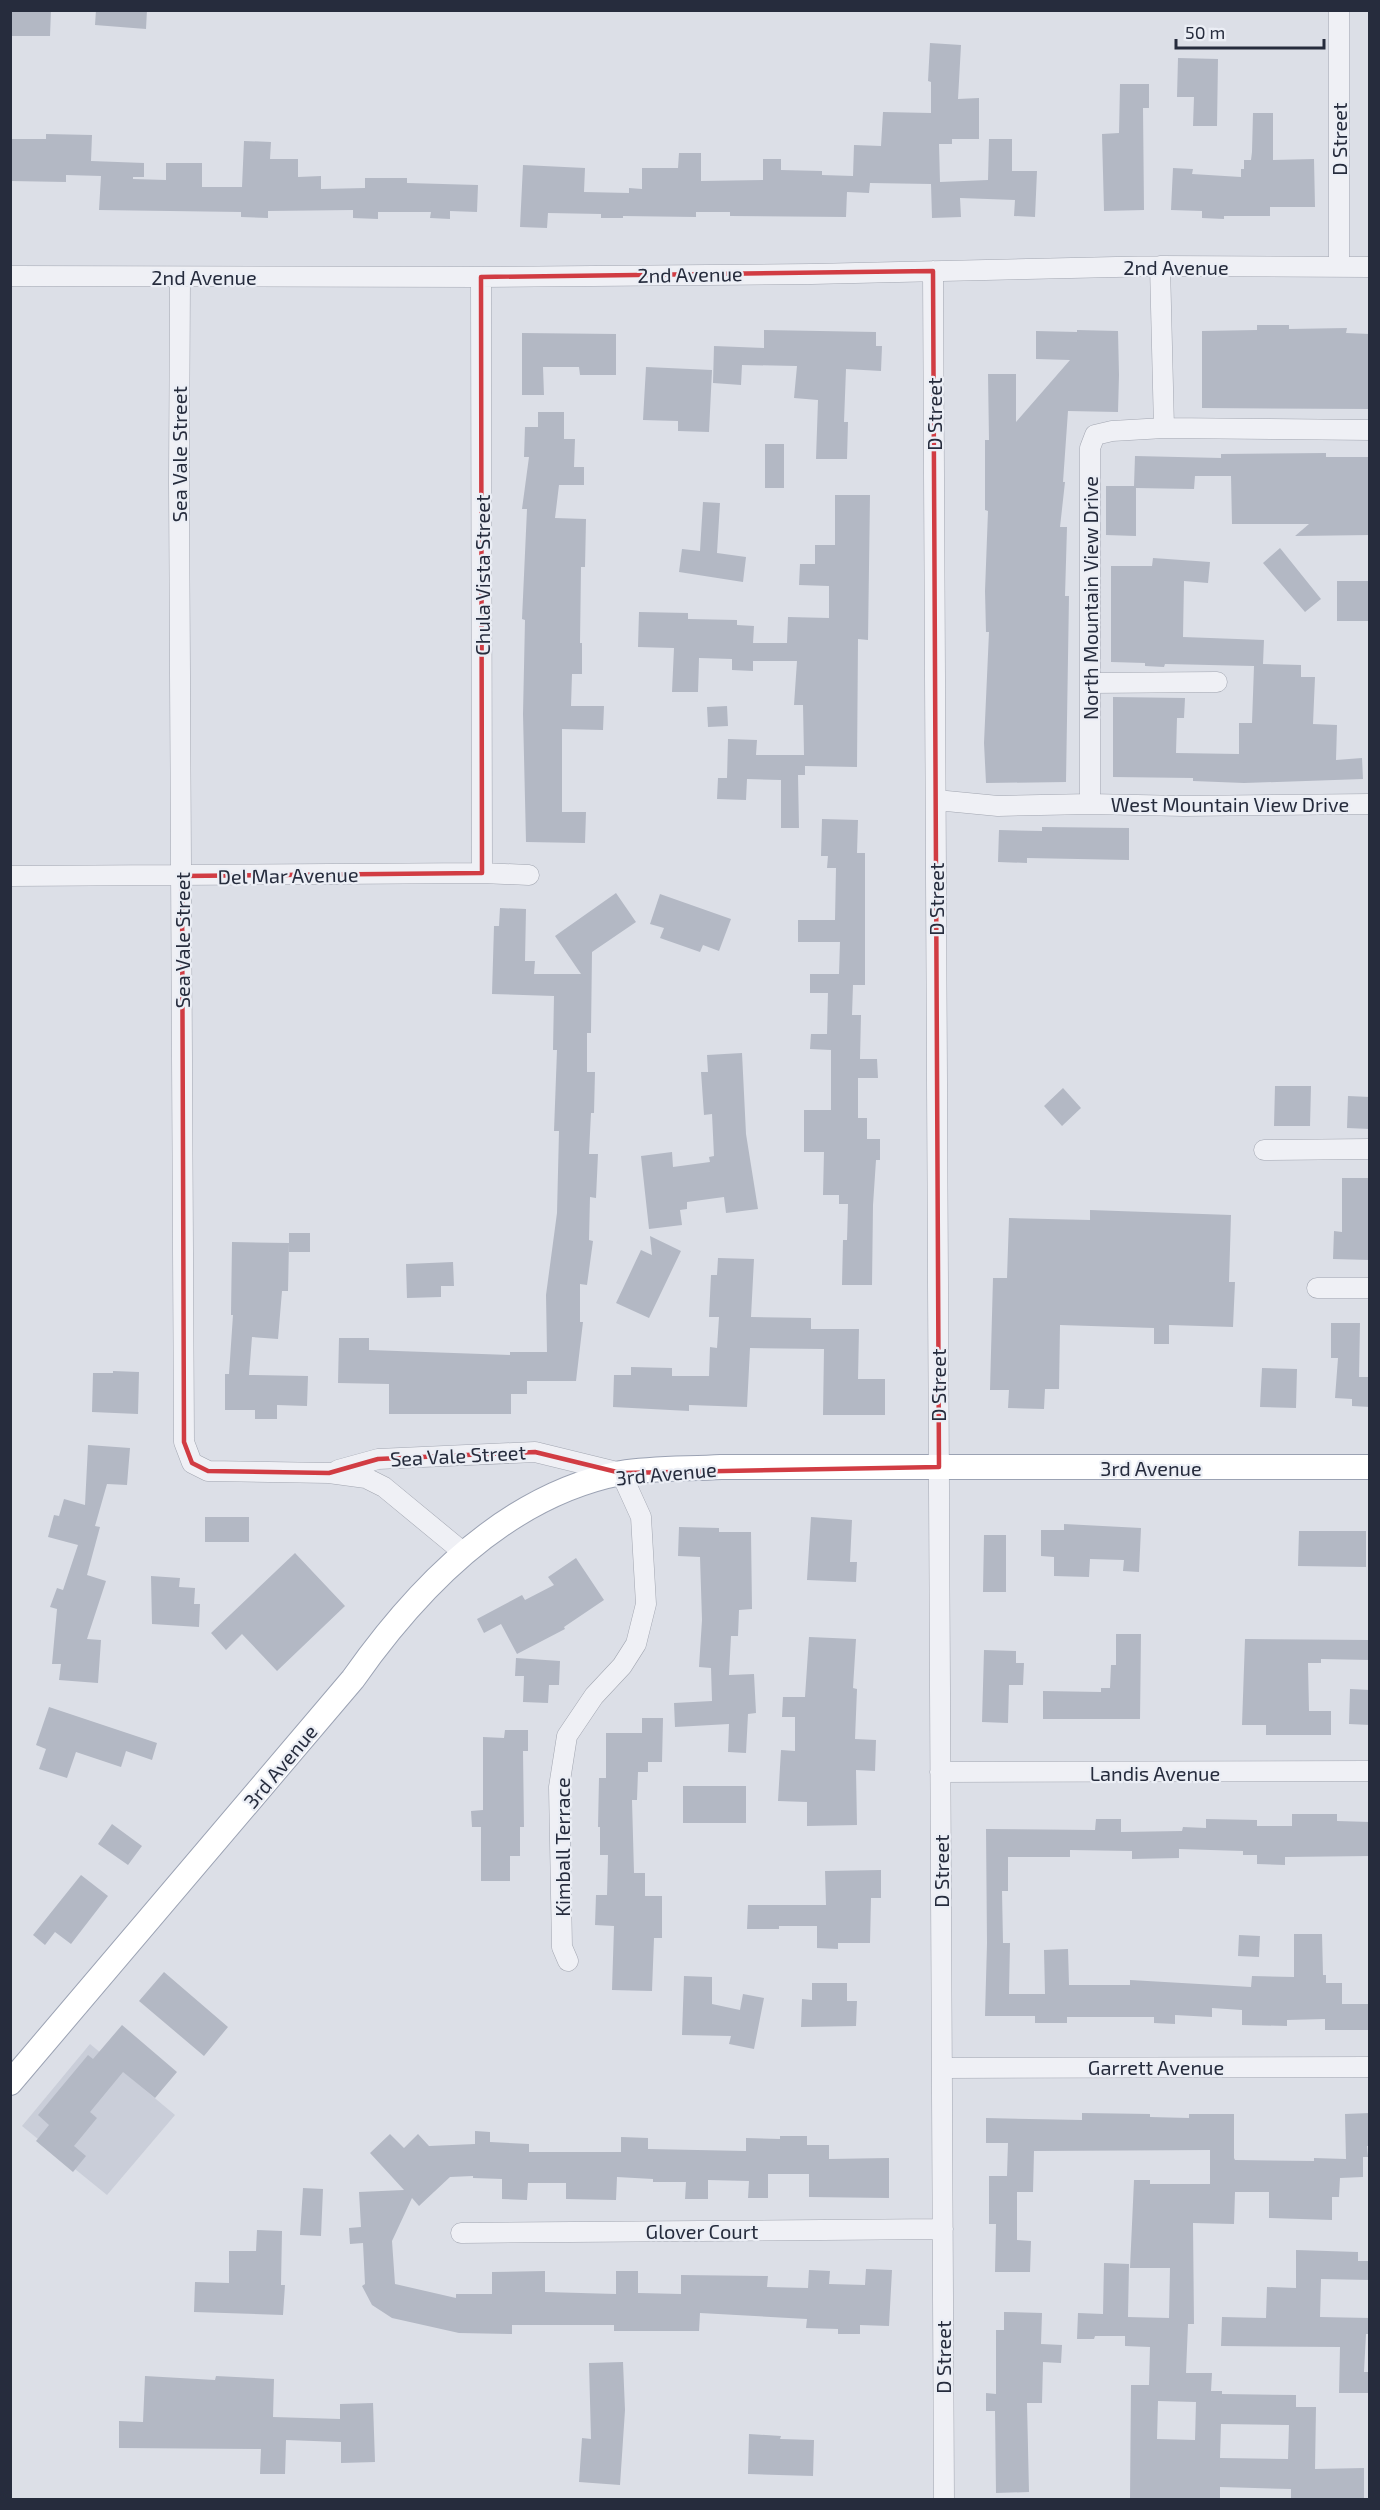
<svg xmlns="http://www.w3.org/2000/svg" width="1380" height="2510" viewBox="0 0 1380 2510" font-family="'Exo 2',sans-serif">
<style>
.built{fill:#caced9}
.building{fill:#b3b8c4;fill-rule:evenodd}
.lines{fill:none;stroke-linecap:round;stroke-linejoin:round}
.minor-casing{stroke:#a2a6b1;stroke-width:21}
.major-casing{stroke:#9ba2b3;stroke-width:26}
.minor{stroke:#eff0f5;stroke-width:20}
.major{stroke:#fff;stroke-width:24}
.marked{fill:none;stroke:#d13c43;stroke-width:4.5;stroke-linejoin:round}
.labels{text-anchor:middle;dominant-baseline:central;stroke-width:4.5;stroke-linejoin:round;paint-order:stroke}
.street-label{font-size:20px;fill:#262c3d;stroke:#ebeef5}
</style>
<rect width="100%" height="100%" fill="#dcdfe7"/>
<!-- built -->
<path class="built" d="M90,2044l85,71 -68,80 -85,-69z"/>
<!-- building -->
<path class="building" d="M10,10h41l-1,26h-40z
M96,10h51l-1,19 -51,-4z
M930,43l31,2 -3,54 21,-1v41h-27v5h-13l1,38 48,-2 1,-41h23v32h25l-2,46 -21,-1 1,-16 -55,-2 1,19 -29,1 -1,-34 -61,-1 -1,10 -22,-1 -1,25 -116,-1v-4h-34v5l-73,-1v2h-22v-4l-53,-1 -1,15 -27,-1 3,-62 62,3 -1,24 45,1v-5l13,1v-21h36l1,-15h22v28l62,-1v-21h18v11l41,1v4l31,1 1,-31 27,1 2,-34 48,1v-31l-3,-1z
M1178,58l40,1 -1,67h-24l1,-29h-17z
M1120,84h29v24h-6l1,102 -40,1 -2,-77 17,-1z
M1253,113h20v47l41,-1 1,48h-45v9h-46v3l-22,-1v-7l-31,-1 2,-42 20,1 -1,5 49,3v-8h3v-9h7l1,-8z
M46,134l46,1 -1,26 53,2v14h-11v2l33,1v-17h36v24h40l2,-46 27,1 -1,17h28v18l23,-1v13l44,-1v-10h42v5l71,2 -1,27 -27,-1v8l-20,-1 1,-6h-53v7l-25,-1v-8l-85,1v7l-27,-1v-5l-142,-2 2,-34 -35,-1v7l-56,-1v-42h36z
M1257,325h32v4l58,-1 -1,5 24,1v75l-168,-1v-77l55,-1z
M764,330l112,2v14h6l-1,25 -35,-2 -2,53h4l-1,37h-31l2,-59 -24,-2 3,-32 -55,-1 -1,20 -28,-2 1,-37 50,2z
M1077,330l41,1 1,44 -1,37 -50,-1 -5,71h2l-5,45h7l-2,69h4l-3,186 -80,1 -2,-40 5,-111h-3l-1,-41 3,-80 -3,-1v-70h4l-1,-66h28v48l54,-62 -34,-1v-28l41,1z
M522,333l94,1v41h-36l-1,-8h-36l1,28h-22z
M646,367l66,3 -3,62 -31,-1v-10l-35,-1z
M538,412h26v27h11l-1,28h10v18h-25l-4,33 31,1 -1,48h-4l-1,76h2v31h-10l-1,32h33l-1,24 -41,-1v83h24l-1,31 -59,-1 -3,-128 2,-94 -3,-1 5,-110h-5l7,-52h-5l1,-30h13z
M765,444h19v44h-19z
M1326,453v4h44v78l-75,1 14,-12h-77l-1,-48h-36l-1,13 -58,-1v48l-30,-1v-49h28l1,-30 86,2v-4z
M835,495h35l-2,145 -10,-1 -1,128 -52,-1v9h-7l1,53h-18v-48l-34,-1 -1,21 -29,-1 1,-21h9l1,-39 29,1 -1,15h48l-1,-50h-9l3,-44h-44v10l-21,-1v-11l-33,-1 -1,34h-26l2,-44 -36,-1 1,-35 49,1v6l49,1v5l17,1 -1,17h34l1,-26 41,1v-32l-30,-1 1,-21h15v-19h20z
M703,502l17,1 -3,50 29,4 -3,25 -64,-10 3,-23 18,2z
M1280,548l41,51 -16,13 -42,-49z
M1153,558l57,4 -2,21 -24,-2 -1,56 81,3 -1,24 38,1v12h14l-2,47 24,1 -1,35 26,-2 1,21 -119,4 -51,-2v-3l-80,-1v-80l72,1 -1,20h-7l-1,35 63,1v-31h13l2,-57 -89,-2 -1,3 -19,-1v-3l-34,-1v-96h41z
M1337,581h33v40h-33z
M727,706l1,20 -20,1 -1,-20z
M822,819l36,1 -1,33h8v132h-12l-1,30h9l-1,44h17l1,19h-20v40h9v21h13v21h-4l-3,45 -1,80h-30l1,-45h4l1,-36h-9v-9h-16l1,-43h-20v-42h27v-60l-21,-1 1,-15h16l1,-41h-18v-19h29l1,-32h-42v-22h37l1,-52h-9l1,-12h-7z
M1042,827l87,1v32l-102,-2v5l-29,-1 1,-32 43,1z
M616,893l20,29 -44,30 -1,81h-4v39h8l-1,41h-3l-2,41h9l-2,44 -6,-1 -1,43 4,1 -6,44 -7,-1v38h3l-7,59h-49v13h-16v20h-122v-30l-51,-1 1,-45h30v12l141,5v-3h37l-1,-57 11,-82 2,-82h-5l3,-81h-4l1,-54 -62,-2 2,-68h5l1,-18 26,1 -1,52h10l-1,13h47l-26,-38z
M660,894l71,25 -12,32 -16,-6 -3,7 -40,-14 4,-10 -14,-4z
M742,1053l4,81 12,75 -32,4 -2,-16 -37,5v7l-7,1 2,15 -33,4 -8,-73 31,-4 1,15 37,-5 -1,-5 5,-1 -2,-42 -8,1 -3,-43h7l-1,-17z
M1275,1086h36l-1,40h-36z
M1063,1088l18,20 -19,18 -18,-20z
M1348,1096l22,1v32l-23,-1z
M1342,1178h28v82l-37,-1 1,-28 8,1z
M1090,1210l141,5 -2,67h6l-2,45 -64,-2v19h-15v-16l-94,-3 -1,64h-14l-1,20 -36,-1 1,-18h-19l3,-112h14l2,-60 81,2z
M289,1233h21v19h-21z
M650,1236l31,15 -32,67 -33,-15 25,-53 11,5z
M232,1242l57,1 -1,48h-6l-4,48 -26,-2 -3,38 59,1 -1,30 -30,-1v14h-22v-9h-30v-36h4l4,-59h-2z
M718,1258l36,1 -3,58 60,1v11h48l-1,50h27v36h-62l1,-66 -74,-1 -3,59 -58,-2v6l-76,-4 1,-32h17v-8l41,1v8h37l1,-29 7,1 2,-31h-10l2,-42h6z
M453,1262l1,24h-13v11l-34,1 -1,-34z
M1331,1323h29l-1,54h11v30l-18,-1v-7l-17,-1 3,-40h-7z
M1262,1368l35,1 -1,39 -36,-1z
M113,1371l26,1 -1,42 -46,-2 1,-39h20z
M88,1445l42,3 -3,37 -20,-1 -12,42 5,1 -13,48 19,6 -19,58 14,1 -3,43 -39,-3 2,-16h-9l5,-55 -7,-2 7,-19 6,2 15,-45 -30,-8 6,-22 5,1 5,-17 21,6z
M205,1517h44v25h-44z
M811,1517l41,3 -2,42h7l-1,20 -49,-2z
M1064,1524l77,4 -2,44 -16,-1 1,-11 -34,-1 -1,18 -35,-1v-19l-13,-1v-26h23z
M679,1527l40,1v4h32l1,77 -13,1 -1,26h-7l-2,39 25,-1 2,39 -8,1 -2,39 -18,-1 1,-28 -54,3 -1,-24 38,-2 -1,-33 -12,-1 3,-47 -2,-63 -22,-1z
M1299,1531h67v36l-68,-1z
M984,1535h22v57h-23z
M295,1553l50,53 -68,65 -35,-37 -16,16 -15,-17z
M576,1558l28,42 -40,27 1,2 -48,25 -16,-30 -17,9 -7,-14 45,-24 3,5 29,-15 -6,-8z
M151,1576l29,2 -1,9 16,1 -1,16h6l-1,23 -47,-3z
M1116,1634h25l-1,85h-97v-28l58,1v-4h9l1,-23h5z
M809,1637l47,2 -3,49 4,1 -2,50 21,1 -1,31 -19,-1 1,55 -50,1v-24l-29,-1 3,-51 14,1v-34h-13l1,-20h22z
M1245,1639l125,1v20l-49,-1v4h-13l1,48h22v24h-65v-10h-24z
M984,1650l32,1v12h8l-1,22h-14l-1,38 -26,-1z
M516,1658l44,3 -1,24h-10l-1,18 -25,-1 1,-26h-9z
M1350,1689l20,1v35l-21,-1z
M49,1707l108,36 -5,17 -26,-9 -5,16 -45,-15 -9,26 -28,-9 7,-20 -10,-4z
M642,1718h21l-1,44h-14v10h-10l-1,28h-5l2,73h11v23h17v42h-8l-2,53 -40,-1 2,-64 -19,-1 1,-30h11l1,-40h-8v-28h-2l1,-49h7v-45h36z
M505,1730h23v21h-5l1,76h-4v29h-10v25h-29v-54h-9l-1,-16 12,-1v-73l21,1z
M683,1786h63v37h-63z
M1292,1814h45v7l33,1v34l-85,1v8l-28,-1v-9h-14v-4l-64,-2v9l-47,1v-8l-62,-1v7h-62v34h-6l1,52h7l-1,51h36l-1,-44 24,-1 1,36h61v-5l121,7 1,-11 42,1v-43h28l1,41h3v8h16v21h28v26h-45v-11l-38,1v6l-45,-1v-15l-30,-2v9l-37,-2v9l-21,-1v-6h-87v6h-32v-7h-50l2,-73 -1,-114 109,1 1,-11h25v13l61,-1 1,-4 23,1v-9l51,1v6h35z
M112,1824l30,22 -14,19 -30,-21z
M881,1870v28h-10l-1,45h-32v6l-21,-1v-22h-38v3h-32l1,-24h78l-1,-34z
M81,1875l27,21 -37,48 -16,-12 -10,13 -12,-10z
M1239,1935l21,1 -1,21 -21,-1z
M164,1972l64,55 -24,29 -65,-55z
M684,1976l28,1v27l28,6 3,-16 21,4 -10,51 -25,-5 2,-8 -49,-1z
M812,1983h35v18h10l-1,25 -55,1 1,-28 10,1z
M122,2025l55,47 -22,26 -32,-26 -33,40 7,6 -23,28 12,10 -13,16 -37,-31 13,-16 -11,-10 50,-60 5,4z
M1082,2113l68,1v3l39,1v-4h45v44l1,2 79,1v-3l32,1 -1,-45 25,-1v33h-3l1,11h-5v20l-23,1 -1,19h-7v23l-63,-2v-26h-34l-1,32 -41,-1 1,101h-6l-2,49h26l-1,18h11v3l74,1v12h20l-1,62 49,-1v31h-73v-10l-71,-2v12h-90l1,-114h18l1,-38 -25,-1v-10h-30l-1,3h-17l1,-26 25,1 1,-51 25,1 -1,53 41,1 1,-50h-40l4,-88h16v4h60v-34l-176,1 -1,41h-16v48l14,1 -1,31h-35l1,-48h-7v-48h18l1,-33h-22v-25l96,2zM1158,2401l38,1 -1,38 -38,-1zM1221,2424l68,1 -1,34 -68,-1z
M475,2131l15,1v10l39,2v8h92v-15l27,1v11l98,2v-13l34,1v-3h27v9h22v14l60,-1v40l-80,-1v-23h-41v24h-20l1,-17 -41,-1v19h-23l1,-17h-33v-3l-36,-2 -1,23 -50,-1v-16h-38l-1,17 -25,-1v-20l-29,-1v-2l-23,1 -31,29 -7,-8 -20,43 3,43 61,14v-4h36v-22l53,-1v21l71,2v-23h22v22l43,1v-19l87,1 -1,11 41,1 1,-18 21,1 -1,13 36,1 1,-16 26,1 -3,56 -29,-1v9h-22v-5l-32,-1 1,-9 -107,-6 -1,18h-85v-6h-102v9l-53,-1 -67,-15 -20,-13 -10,-19 3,-2 -2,-41 -13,1 -1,-16 12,-1 -2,-35 45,-2 -34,-37 20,-19 14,14 14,-14 11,12 46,-2z
M303,2188l20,1 -2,47 -21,-1z
M257,2230l25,1 -1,54h4l-2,30 -89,-3 1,-30 34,1v-32h27z
M1296,2250l62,2v9h12v19l-49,-1 -1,38 50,1v16h-4l-2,38h6v21h-31l1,-46 -119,-1 1,-29 44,1 1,-31 29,1z
M1004,2312l38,1 -1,31 21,1 -1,18 -18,-1 -1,41h-15l2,89 -33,1 -1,-82h-9v-18l10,1v-64h8z
M623,2362l2,48 -5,75 -41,-3 3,-44 9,1 -2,-76z
M145,2376l70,4 1,-4 58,3 -1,38 67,2v-15l33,-1 2,59 -34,1v-21l-55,-2 -1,34h-25l1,-25 -142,-1v-27l24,1z
M749,2434l32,2 -1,3 34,1 -1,36 -65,-2z"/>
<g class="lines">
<defs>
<path id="minor" d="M1339,10v257
M1160,266l4,162
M933,271l11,2229
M10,276l471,1 331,-3 348,-8 210,1
M180,277l-1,205 5,960 8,21 16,8 121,2 37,5 18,9 80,66
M481,277l1,596
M1090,683l127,-1
M936,800l62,6 92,-2 94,2 186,-2
M1090,804v-356l5,-13 17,-4 52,-3 206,2
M10,876l472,-3 47,2
M1264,1150l106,-1
M1317,1288h53
M338,1470l40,-11 157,-7 86,21 20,44 5,87 -10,40 -14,22 -28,30 -27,40 -8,51 3,160 6,14
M940,1772l430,-1
M942,2068l428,-1
M461,2233l482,-4"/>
<path id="major" d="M10,2083l343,-404c64,-91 154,-184 268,-206 31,-5 68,-4 100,-6h649"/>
</defs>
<!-- minor casing -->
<use href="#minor" class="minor-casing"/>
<!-- major casing -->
<use href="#major" class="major-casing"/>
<!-- minor -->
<use href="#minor" class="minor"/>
<!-- major -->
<use href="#major" class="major"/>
</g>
<!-- marked area -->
<path class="marked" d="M933,271l6,1196 -318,6 -86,-21 -157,7 -49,14 -121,-2 -16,-8 -8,-21 -2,-566 300,-3 -1,-596z"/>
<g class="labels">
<!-- street labels -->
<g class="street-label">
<text transform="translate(1339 139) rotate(-90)">D Street</text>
<text x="1176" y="267">2nd Avenue</text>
<text transform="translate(690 274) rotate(-1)">2nd Avenue</text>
<text x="204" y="277">2nd Avenue</text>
<text transform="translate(934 414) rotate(-90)">D Street</text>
<text transform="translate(179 454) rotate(-90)">Sea Vale Street</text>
<text transform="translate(482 575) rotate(-90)">Chula Vista Street</text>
<text transform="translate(1090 598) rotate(-90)">North Mountain View Drive</text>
<text x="1230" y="804">West Mountain View Drive</text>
<text transform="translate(288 875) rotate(-1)">Del Mar Avenue</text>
<text transform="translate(936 899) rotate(-90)">D Street</text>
<text transform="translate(182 940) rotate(-90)">Sea Vale Street</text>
<text transform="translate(938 1385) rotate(-90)">D Street</text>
<text transform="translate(458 1455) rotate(-3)">Sea Vale Street</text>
<text x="1151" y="1468">3rd Avenue</text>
<text transform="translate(666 1473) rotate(-5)">3rd Avenue</text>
<text transform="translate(280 1766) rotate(-50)">3rd Avenue</text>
<text x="1155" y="1773">Landis Avenue</text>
<text transform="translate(562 1847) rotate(-90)">Kimball Terrace</text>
<text transform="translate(941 1871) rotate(-90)">D Street</text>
<text x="1156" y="2067">Garrett Avenue</text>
<text x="702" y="2231">Glover Court</text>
<text transform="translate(943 2357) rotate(-90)">D Street</text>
</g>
</g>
<!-- border -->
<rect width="1380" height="2510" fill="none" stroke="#262c3d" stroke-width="24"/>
<!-- scale -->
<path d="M1176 39v9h148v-9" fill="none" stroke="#262c3d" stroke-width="3"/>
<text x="1185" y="39" font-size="18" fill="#262c3d" stroke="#ebeef5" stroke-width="4.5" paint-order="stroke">50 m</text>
</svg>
